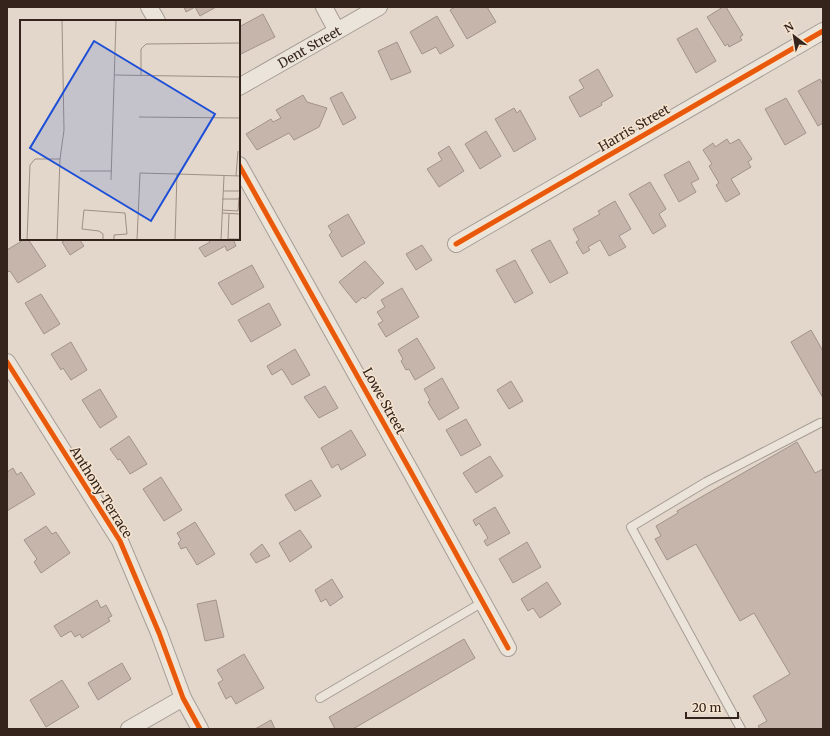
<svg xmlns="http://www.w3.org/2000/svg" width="830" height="736" viewBox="0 0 830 736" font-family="Merriweather,serif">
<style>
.building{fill:#c6b5ab;stroke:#a2938a}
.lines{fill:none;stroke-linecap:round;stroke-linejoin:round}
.lane-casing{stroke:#a79d94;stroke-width:10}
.street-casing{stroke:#a79d94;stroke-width:18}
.lane{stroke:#eae4db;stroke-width:8}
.street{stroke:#eae4db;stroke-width:16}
.cycleway-casing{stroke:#f5e4cf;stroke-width:8}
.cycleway{stroke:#e8590c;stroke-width:5}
.labels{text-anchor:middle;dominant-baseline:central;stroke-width:3;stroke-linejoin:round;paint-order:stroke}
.street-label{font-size:13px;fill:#35241c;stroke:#f5e4cf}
.inset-road{fill:none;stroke:#9d8f84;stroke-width:1}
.view{fill:#1d4ed8;fill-opacity:0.15;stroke:#1d4ed8;stroke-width:2}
.inset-edge{fill:none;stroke:#35241c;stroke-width:2}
</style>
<rect width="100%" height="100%" fill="#e2d7ca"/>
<!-- building -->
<path class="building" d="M184,7h32l-16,9 -5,-9 -9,5z
M455,7h32l9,15 -29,17 -17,-29z
M723,7h3l17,28 -3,2 2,3 -13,7 -1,-3 -3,2 -18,-29z
M263,14l12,23 -34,17 -2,-3v-24z
M437,16l17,30 -14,8 -4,-7 -14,7 -12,-22z
M697,28l19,33 -20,12 -19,-34z
M397,42l14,30 -20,8 -13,-29z
M598,69l15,27 -12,7 1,2 -22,12 -11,-20 15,-9 -5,-8z
M820,79l3,6v38l-5,3 -20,-35z
M342,92l14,26 -13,7 -13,-27z
M303,95l4,7 20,6 -8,19 -25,13 -5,-7 -32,17 -11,-16 25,-15 2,3 8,-4 -5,-8z
M786,98l20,35 -21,12 -20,-36z
M514,108l3,5 3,-3 16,29 -22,13 -19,-33z
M486,131l15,25 -21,13 -15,-25z
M727,139l3,5 9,-5 13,20 -4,3 3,5 -20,12 9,15 -14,8 -10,-17 3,-2 -10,-17 3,-2 -9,-14 10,-7 2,4z
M449,146l15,25 -25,16 -12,-18 15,-9 -4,-7z
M689,161l10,18 -8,4 5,9 -17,10 -15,-27z
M650,182l16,27 -7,5 7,12 -13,8 -24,-40z
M615,201l16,28 -12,7 7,11 -17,9 -9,-16 -12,7 2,3 -7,4 -7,-12 3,-2 -6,-11 27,-15 -2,-3z
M348,214l17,29 -23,14 -13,-22 3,-3 -4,-6z
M25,239h3l18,27 -28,17 -8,-12 -3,1v-22z
M67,239h12l5,7 -14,9 -8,-13z
M208,239h25l3,7 -9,5 -2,-5 -20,11 -6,-9 11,-6z
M550,240l18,33 -18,10 -19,-33z
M422,245l10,15 -16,10 -10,-16z
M515,260l18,33 -18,10 -19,-33z
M365,261l19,22 -19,16 -2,-2 -7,6 -17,-21z
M252,265l12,22 -32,18 -14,-22z
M402,288l17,29 -33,20 -8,-13 5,-3 -6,-9 8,-5 -4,-7z
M41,294l19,30 -16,10 -19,-31z
M269,303l12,22 -30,17 -13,-22z
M811,330l12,21v47l-32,-56z
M417,338l18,30 -20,12 -6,-11 -3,1 -5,-9 2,-2 -5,-9z
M71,342l16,28 -16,10 -8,-12 -2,2 -10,-16z
M295,349l15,26 -18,10 -10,-16 -10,6 -5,-9z
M442,378l17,30 -20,12 -11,-18 2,-2 -6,-11z
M511,381l12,20 -14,8 -12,-19z
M325,386l13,22 -19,10 -15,-21z
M100,389l17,28 -17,11 -18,-28z
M466,419l15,26 -20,11 -15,-26z
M351,430l15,25 -25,15 -3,-6 -6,4 -11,-20z
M129,436l18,28 -17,10 -10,-15 -2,1 -8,-11z
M797,442l18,31 8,-4v260h-63l-2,-3 9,-5 -14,-25 37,-22 -36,-61 -14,8 -44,-77 -29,16 -12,-21 6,-3 -5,-10 22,-13 -1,-2z
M490,456l13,20 -27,17 -13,-20z
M13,468l4,7 4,-3 14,22 -28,17v-39z
M161,477l21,33 -18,11 -21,-32z
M311,480l10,16 -26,15 -10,-16z
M495,507l15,26 -23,13 -3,-5 4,-3 -9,-15 -3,3 -3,-6z
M195,522l20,32 -18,11 -11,-18 -5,2 -3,-6 3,-3 -4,-7z
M46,526l6,8 4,-2 14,21 -29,20 -7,-11 3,-3 -13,-19z
M300,530l12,17 -22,15 -11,-19z
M527,542l14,25 -28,16 -14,-24z
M262,544l8,12 -14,7 -6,-9z
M332,579l11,18 -13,9 -4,-7 -5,3 -6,-12z
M547,582l14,22 -21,14 -7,-10 -5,3 -7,-12z
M97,600l4,8 5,-3 6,11 -4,2 2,3 -28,17 -2,-4 -5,3 -4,-6 -10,6 -7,-11z
M216,600l8,37 -19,4 -8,-37z
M464,639l11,19 -122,71h-18l-6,-12z
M244,654l20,34 -28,16 -5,-8 -5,3 -8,-16 5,-3 -6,-10z
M122,663l9,16 -33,21 -10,-17z
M62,680l17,27 -33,20 -16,-27z
M271,720l4,9h-20z"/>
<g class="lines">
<defs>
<path id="lane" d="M320,698l163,-96
M741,729l-110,-202 75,-45 114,-59"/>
<g id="street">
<path d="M149,7l8,14"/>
<path d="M324,7l13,24"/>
<path id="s1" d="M239,87l140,-80"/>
<path d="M239,165l172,307 97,176"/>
<path d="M456,244l367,-213"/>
<path d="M7,362l113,179 39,92 24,65 17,31"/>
<path d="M129,729l54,-31"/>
</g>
</defs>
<!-- lane casing -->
<use href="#lane" class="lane-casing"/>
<!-- street casing -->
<use href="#street" class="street-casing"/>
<!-- lane -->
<use href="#lane" class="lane"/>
<!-- street -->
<use href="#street" class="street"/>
<defs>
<path id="cycleway" d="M239,165l172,307 97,176
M456,244l367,-213
M7,362l113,179 39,92 24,65 17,31"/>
</defs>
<!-- cycleway casing -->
<use href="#cycleway" class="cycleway-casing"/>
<!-- cycleway -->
<use href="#cycleway" class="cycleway"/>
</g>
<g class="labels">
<!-- street labels -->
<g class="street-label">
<text stroke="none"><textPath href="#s1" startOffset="81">Dent Street</textPath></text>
<text transform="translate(634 128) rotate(-30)">Harris Street</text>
<text transform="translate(384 401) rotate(61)">Lowe Street</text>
<text transform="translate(101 492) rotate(58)">Anthony Terrace</text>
</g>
</g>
<!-- overview -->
<g transform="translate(20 20)">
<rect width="220" height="220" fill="#e2d7ca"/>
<path class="inset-road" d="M95,55l125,2M121,55v-26l5,-5 94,-1M119,97l101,1M60,151h32M216,156l2,-25M91,160l5,-160M203,171h17M202,179h17M202,190l16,1 1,-14M202,193l18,1M209,194l-1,25h12M7,220l3,-75 5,-6h25M37,220l3,-81 4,-29 -2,-110M83,220v-6l-4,-3 -17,-2 2,-19 41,3 2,21 -13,1v5M117,220l3,-67 37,1M155,220l2,-66 63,2M201,220l3,-64"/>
<path class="view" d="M74,21l121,73 -64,107 -121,-73z"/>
<rect width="220" height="220" class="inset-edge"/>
</g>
<!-- border -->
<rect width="830" height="736" fill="none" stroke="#35241c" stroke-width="16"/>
<!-- north arrow -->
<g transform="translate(794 36) rotate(329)" stroke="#f5e4cf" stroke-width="3" paint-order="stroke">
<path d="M0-3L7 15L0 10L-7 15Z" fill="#35241c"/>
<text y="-6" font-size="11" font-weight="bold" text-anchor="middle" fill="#35241c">N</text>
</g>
<!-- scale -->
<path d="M686 712v6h52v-6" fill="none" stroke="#35241c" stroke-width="2"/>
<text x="692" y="712" font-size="12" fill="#35241c" stroke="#f5e4cf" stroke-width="3" paint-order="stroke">20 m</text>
</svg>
